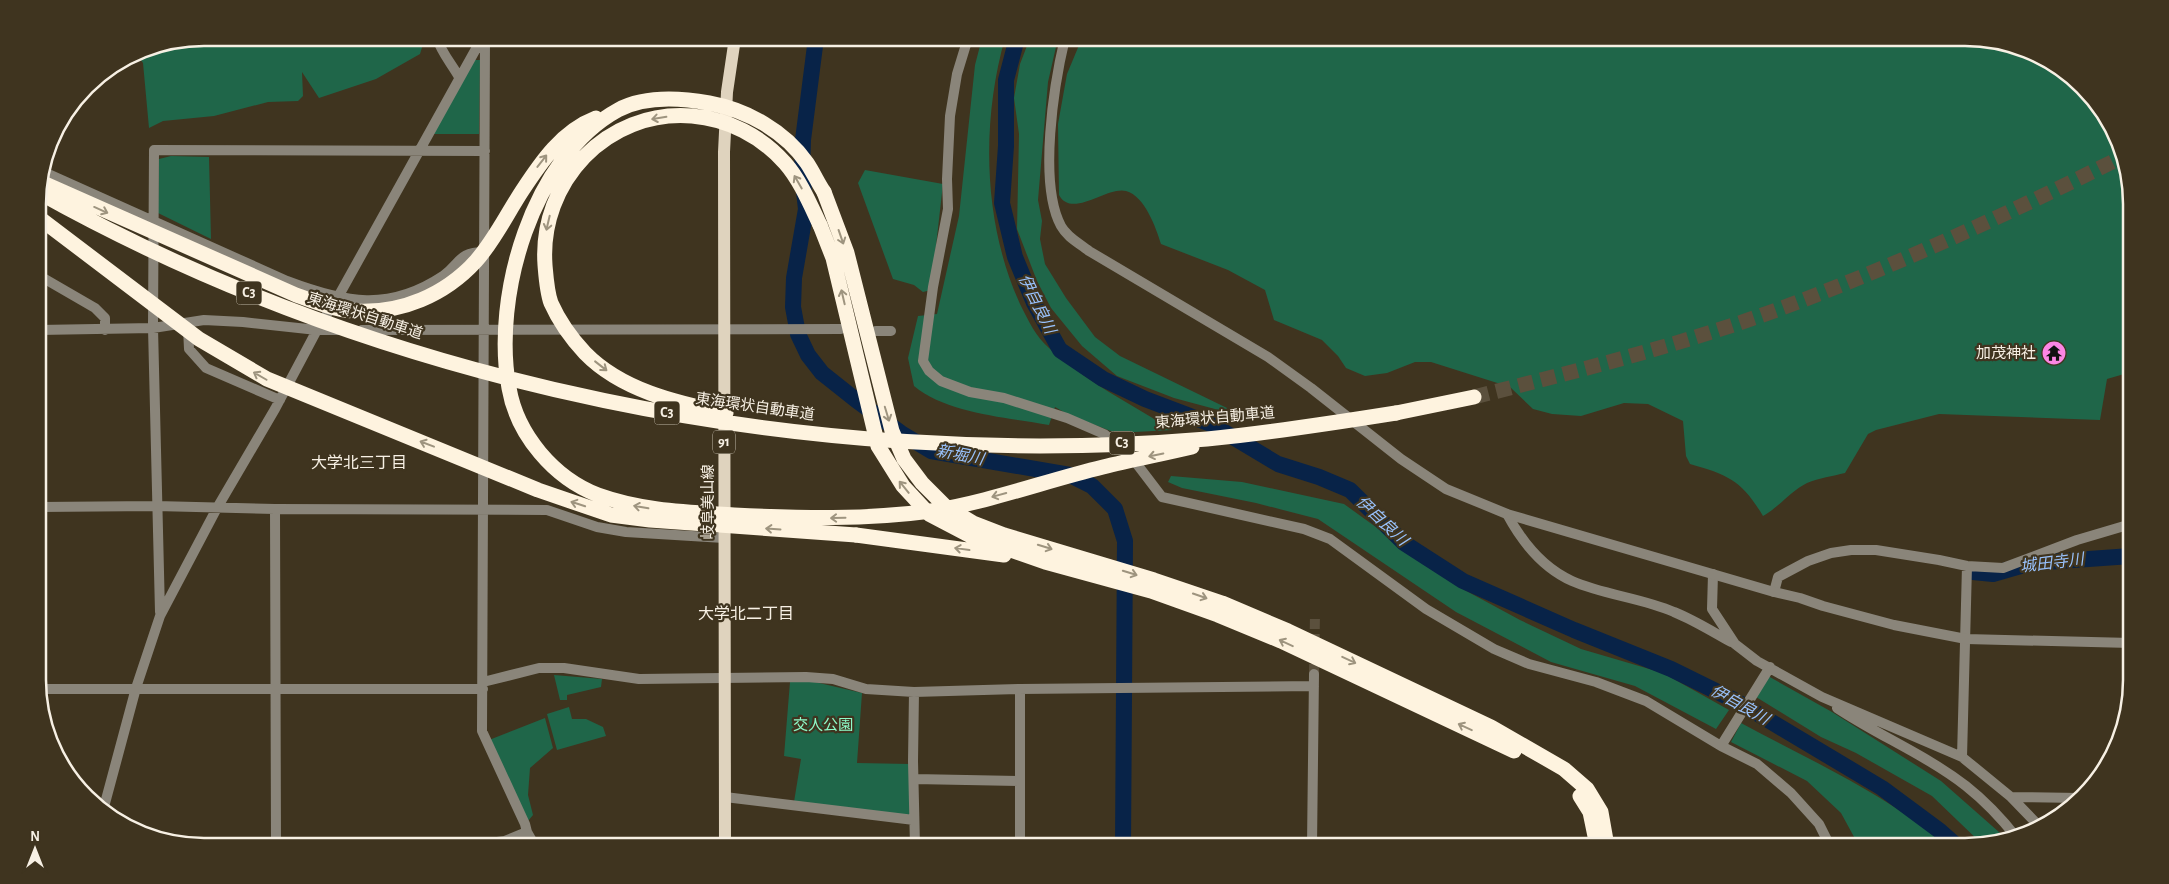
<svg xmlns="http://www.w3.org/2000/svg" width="2169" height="884" viewBox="0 0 2169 884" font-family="'Alegreya Sans','Noto Sans JP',sans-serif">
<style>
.green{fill:#1f6649}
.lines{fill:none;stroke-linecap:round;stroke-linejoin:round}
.river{stroke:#082348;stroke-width:16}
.minor-tunnel{stroke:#5b503d;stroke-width:10;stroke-dasharray:10 5;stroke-linecap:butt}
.motorway-tunnel{stroke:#5b503d;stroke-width:15;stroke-dasharray:15 8;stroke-linecap:butt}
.minor{stroke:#8a857a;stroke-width:10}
.tertiary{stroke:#8a857a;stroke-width:10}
.primary{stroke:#dfd3be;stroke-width:12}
.motorway{stroke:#fef3df;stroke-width:15}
.motorway-bridge{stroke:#fef3df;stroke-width:15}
.oneway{stroke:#9e947f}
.labels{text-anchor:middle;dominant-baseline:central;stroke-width:4.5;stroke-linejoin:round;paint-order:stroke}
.shield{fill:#3f341f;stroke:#c0b8a9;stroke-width:1}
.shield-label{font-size:14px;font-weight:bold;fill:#f7f0e4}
.street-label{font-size:15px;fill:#f7f0e4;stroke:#3f341f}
.poi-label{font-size:15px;fill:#f7f0e4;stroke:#3f341f;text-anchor:end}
.park-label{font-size:15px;fill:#8efcca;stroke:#3f341f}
.water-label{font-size:16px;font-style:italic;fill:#98c1fb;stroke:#3f341f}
.neighbourhood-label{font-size:16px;fill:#f7f0e4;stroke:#3f341f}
.rim{fill:none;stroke:#f7f0e4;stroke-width:2.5}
</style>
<rect width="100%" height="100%" fill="#3f341f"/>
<!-- green -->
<path class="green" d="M205,38h220l-5,16 -44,25 -57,19 -17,-26 1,24 -5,5 -30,1 -54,14 -51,5 -14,7 -6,-65 -7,-10 5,-3z
M982,38h23c-24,85 -22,185 15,266 8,16 16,33 29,44 36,33 82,56 123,82l-56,3 -47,-18 -14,-8 -6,18c-43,-8 -101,-11 -135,-39l-6,-28 10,-42 19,-2 22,-98 16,-151z
M1030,38h28l-10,44 -10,118 4,21 -2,18 5,25 21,34 29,39 25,19 107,52 -1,4 -52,-14 -57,-22 -35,-30 -31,-38 -14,-27 -20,-52 2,-95 -5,-36 6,-34z
M1082,38h882l54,8 39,20 40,37 33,79 1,190 -24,7 -7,41 -161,-6 -63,16 -8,4 -23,39c-12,3 -26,5 -38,10 -16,8 -28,24 -44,33 -21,-35 -34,-41 -73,-52l-4,-8 -3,-35 -35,-17 -24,-1 -43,13 -29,-2 -19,-5 -23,-22 -79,-25h-16l-28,11 -22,3 -19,-8 -8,-12 -16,-16 -48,-20 -9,-30 -37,-20 -67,-26c-5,-16 -16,-48 -35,-53 -19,-5 -54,28 -67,4l-1,-71 9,-50z
M472,60h8l-1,74h-48z
M171,156l38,1 2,82 -53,-26 1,-54z
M865,170l78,14 -12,106 -8,2 -9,-7 -21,-6 -35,-96z
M1171,476l71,6 102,22 115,83 61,33 61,29 82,24 66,37 -13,19 -81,-43 -84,-24 -95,-50 -138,-93 -62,-16 -74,-15 -14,-6z
M554,675l48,4 -1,8 -34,8v5h-7z
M1768,676l64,36 109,69 67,59 -25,5 -51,-49 -76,-43 -35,-16 -65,-40z
M790,682h25l47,11 -5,70 53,1v53l-116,-15 7,-43 -17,-3z
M569,707l3,12h14l17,8 3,9 -49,14 -10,-36z
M545,718l8,30 -23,20 -2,27 5,20 -5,6 -39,-81z
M1741,723c67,36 149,73 206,123h-88l-18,-33 -34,-32 -76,-39z"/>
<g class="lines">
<!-- river -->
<path class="river" d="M816,38l-13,102 -1,34 4,35 -12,69 -1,29 5,27 10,21 14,18 34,27 45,33 30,18 139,24 22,11 23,23 10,32 -2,305
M1017,38l-11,42v66l-4,57 13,54 19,46 26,47 43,29 42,20 66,25 67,40 41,13 31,13 54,53 59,38 111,49 97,39 67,33 144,86 58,43 17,15
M1973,572l20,2 38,-11 100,-7"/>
<!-- minor-tunnel -->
<path class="minor-tunnel" d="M1314,674l1,-60"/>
<!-- motorway-tunnel -->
<path class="motorway-tunnel" d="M1474,397c103,-26 207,-52 308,-89 115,-43 228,-95 338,-150"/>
<!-- minor -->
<path class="minor" d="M437,38c4,14 14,25 22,39
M485,38l-3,693 43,93 2,8 8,14
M968,38l-11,36 -7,42 -3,63 1,30 -15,78 -10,74 6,10 12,10 29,11 34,6 63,20 37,16 26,21 32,42 142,32 26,10 96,70 68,40 35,15 67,18 50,19 75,45 36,18 34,29 28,31 11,22
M44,172l243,109c58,22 102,31 156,-5 18,-13 15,-24 41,-24
M38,275l57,33 10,10v12
M188,328l1,21 17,19 74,32
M39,330l114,-2 51,-8 39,2 74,8h23
M362,330l479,-1
M876,331h15
M40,507l116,-1 119,3 272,1 50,17 29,5 98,6
M275,509l1,337
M1507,514c15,28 36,54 65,67 32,14 70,17 102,31 20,8 39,20 57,30
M1713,574l-1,35 23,35 22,17 65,36 140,60 49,40 69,1
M1774,592l4,-15 30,-16 23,-8 20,-3h25l63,10 28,6 36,2 74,-28 54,-16
M160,612l-7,-284 1,-178 331,1
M483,682l56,-14h25l75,11 167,-2 27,2 33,10 48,3 106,-3 294,-3
M41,689h442
M914,692l-1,69 2,85
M1837,708c42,28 89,47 129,78 19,15 36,33 51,52
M1721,746l49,-79
M1962,757l5,-191
M914,779l105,2
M725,797l189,23
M2011,797l28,29
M104,807l32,-119 24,-72 57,-108 58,-99 42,-79 21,-33 144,-259
M466,846l39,-5 22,-9
M1020,846v-157
M1312,846l2,-172"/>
<!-- tertiary -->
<path class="tertiary" d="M1065,38c-11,46 -27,145 -4,188 6,11 18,17 28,25l179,106 43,31 90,71 45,30 61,25 267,78 26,6 23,8 71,19 72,14 165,4"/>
<!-- primary -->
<path class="primary" d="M725,846l-1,-694 3,-60 8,-54"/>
<!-- motorway -->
<path class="motorway" d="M824,192l23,61 45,178 12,28 18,24 23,23 28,17 31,12 150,45 68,23 66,28 203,96 73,42 23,20 14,23 6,34
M820,225l13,33 45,188 25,40 26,28 42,22 74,26 106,29 67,24 63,26 233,110
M1396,413l78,-16
M856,535l148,20
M1580,796l10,16 7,34"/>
<!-- motorway-bridge -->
<path class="motorway-bridge" d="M41,182l255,113c19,7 39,15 58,16 47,3 91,-16 122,-50 18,-20 31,-47 46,-70 19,-29 40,-60 74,-73
M38,192c347,194 774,280 1169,247 63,-6 126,-16 189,-26
M824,192c-6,-9 -11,-20 -17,-29 -22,-32 -60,-53 -98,-60 -28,-5 -65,-7 -91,7 -86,47 -126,187 -109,278 8,47 45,90 89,107 44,16 90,17 136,20 66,3 131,5 197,-4 58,-9 114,-30 172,-44 29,-7 59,-13 89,-20
M38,217l161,122 68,40 271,111 73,25 39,5 206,15
M726,413c-50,-10 -105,-23 -141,-60 -14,-15 -26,-32 -34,-50 -4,-11 -5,-26 -6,-38 -6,-83 62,-156 147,-149 36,3 69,20 93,47 15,17 25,41 35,62"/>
</g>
<!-- one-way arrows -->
<defs><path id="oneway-shaft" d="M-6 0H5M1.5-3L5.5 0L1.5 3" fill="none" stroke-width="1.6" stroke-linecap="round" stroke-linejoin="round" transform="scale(1.25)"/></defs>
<g class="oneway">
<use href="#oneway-shaft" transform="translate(659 118) rotate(171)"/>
<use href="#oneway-shaft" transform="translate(542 161) rotate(-52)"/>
<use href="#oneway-shaft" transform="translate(798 182) rotate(-120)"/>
<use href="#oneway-shaft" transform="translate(101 210) rotate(24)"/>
<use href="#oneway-shaft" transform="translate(548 223) rotate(103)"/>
<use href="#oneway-shaft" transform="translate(841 237) rotate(71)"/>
<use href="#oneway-shaft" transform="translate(843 297) rotate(-103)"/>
<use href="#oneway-shaft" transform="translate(601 366) rotate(38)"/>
<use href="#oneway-shaft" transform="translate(260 376) rotate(-150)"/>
<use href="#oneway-shaft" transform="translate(887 414) rotate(73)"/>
<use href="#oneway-shaft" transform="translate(427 444) rotate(-159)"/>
<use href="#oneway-shaft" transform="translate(1156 455) rotate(168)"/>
<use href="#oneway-shaft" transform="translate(904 487) rotate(-129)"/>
<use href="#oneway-shaft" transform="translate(999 495) rotate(165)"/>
<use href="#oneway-shaft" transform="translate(578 504) rotate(-162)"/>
<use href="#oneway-shaft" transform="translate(641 507) rotate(-170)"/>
<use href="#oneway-shaft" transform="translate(838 518) rotate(179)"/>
<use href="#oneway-shaft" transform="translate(773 529) rotate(-176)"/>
<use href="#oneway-shaft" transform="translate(1045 547) rotate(17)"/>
<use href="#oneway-shaft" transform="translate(962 549) rotate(-172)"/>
<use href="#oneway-shaft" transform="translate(1130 573) rotate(17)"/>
<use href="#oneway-shaft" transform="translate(1200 596) rotate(19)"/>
<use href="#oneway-shaft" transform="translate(1286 643) rotate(-155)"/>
<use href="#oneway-shaft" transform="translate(1349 660) rotate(25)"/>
<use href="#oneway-shaft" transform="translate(1465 727) rotate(-155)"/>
</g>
<!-- icons -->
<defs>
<symbol id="temple-disc" viewBox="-11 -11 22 22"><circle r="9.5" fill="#fc86e4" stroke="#3f341f"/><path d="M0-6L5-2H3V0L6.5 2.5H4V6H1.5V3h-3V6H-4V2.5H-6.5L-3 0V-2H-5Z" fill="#111"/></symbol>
</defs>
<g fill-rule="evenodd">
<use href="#temple-disc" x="2040" y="339" width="28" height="28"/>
</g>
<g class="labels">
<!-- shield labels -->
<g class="shield">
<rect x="236.5" y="281.5" width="25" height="23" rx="4"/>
<rect x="654.5" y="401.5" width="25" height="23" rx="4"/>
<rect x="713" y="430.5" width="22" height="23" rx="4"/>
<rect x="1109.5" y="431.5" width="25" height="23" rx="4"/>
</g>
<g class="shield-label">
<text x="249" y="293">C3</text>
<text x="667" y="413">C3</text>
<text x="724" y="442">91</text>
<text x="1122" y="443">C3</text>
</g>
<!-- street labels -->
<g class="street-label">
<text transform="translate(365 316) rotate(18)">東海環状自動車道</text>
<text transform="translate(755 407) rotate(8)">東海環状自動車道</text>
<text transform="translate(1215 418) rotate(-5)">東海環状自動車道</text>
<text transform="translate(708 502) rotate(-90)">岐阜美山線</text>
</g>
<!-- poi labels -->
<g class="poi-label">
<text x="2036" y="353">加茂神社</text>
</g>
<!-- park labels -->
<g class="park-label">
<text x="823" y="725">交人公園</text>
</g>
<!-- water labels -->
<g class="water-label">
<text transform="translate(1037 304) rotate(64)">伊自良川</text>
<text transform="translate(960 455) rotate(11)">新堀川</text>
<text transform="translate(1382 521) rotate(43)">伊自良川</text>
<text transform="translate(2052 563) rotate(-7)">城田寺川</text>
<text transform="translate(1740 705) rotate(29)">伊自良川</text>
</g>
<!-- neighbourhood labels -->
<g class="neighbourhood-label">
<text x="359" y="463">大学北三丁目</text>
<text x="746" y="614">大学北二丁目</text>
</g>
</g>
<!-- crop -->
<path d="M0 0H2169V884H0ZM204 46H1965A158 158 0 0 1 2123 204V680A158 158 0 0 1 1965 838H204A158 158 0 0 1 46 680V204A158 158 0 0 1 204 46Z" fill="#3f341f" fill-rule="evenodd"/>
<path class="rim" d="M204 46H1965A158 158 0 0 1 2123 204V680A158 158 0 0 1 1965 838H204A158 158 0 0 1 46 680V204A158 158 0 0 1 204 46Z"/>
<!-- north arrow -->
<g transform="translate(35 849)" stroke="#3f341f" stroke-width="4" paint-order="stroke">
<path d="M0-4L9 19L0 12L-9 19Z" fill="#f7f0e4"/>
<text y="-8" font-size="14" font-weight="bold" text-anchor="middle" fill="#f7f0e4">N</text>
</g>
</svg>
